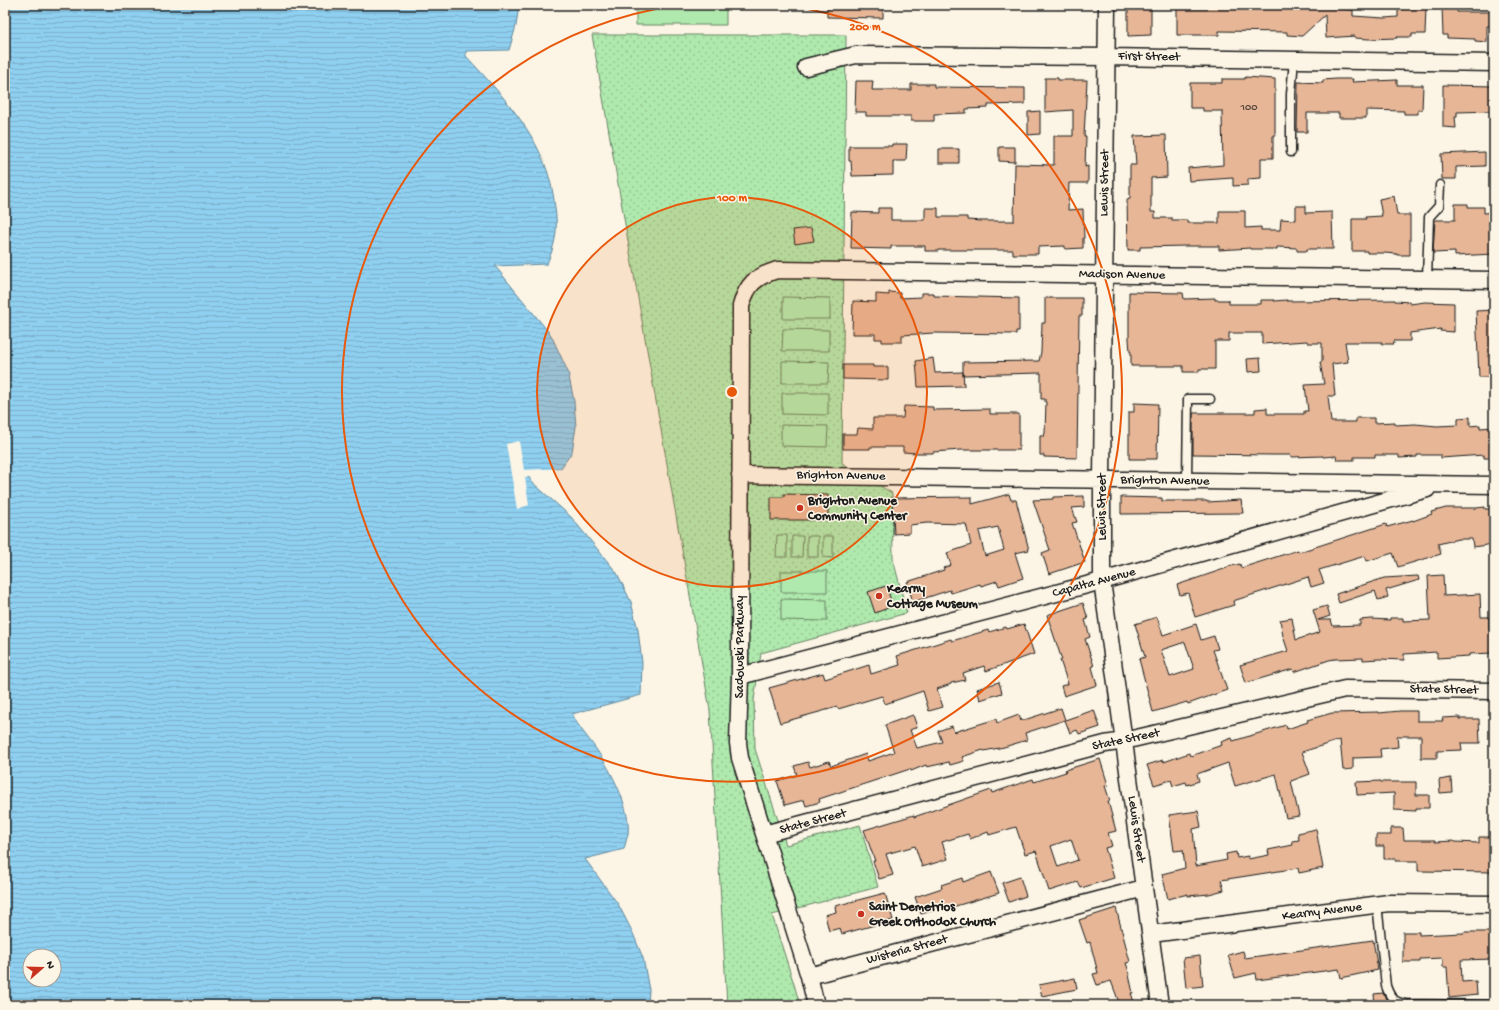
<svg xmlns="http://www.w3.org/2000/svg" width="1499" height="1010" viewBox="0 0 1499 1010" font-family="'Gochi Hand',sans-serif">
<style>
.park{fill:url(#park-dots);stroke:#668264}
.pitch{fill:#afe9ad;stroke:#668264}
.water{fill:url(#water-rules);stroke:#61879b;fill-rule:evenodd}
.pier{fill:#fcf5e5}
.building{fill:#e6b697;stroke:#1c1c1c;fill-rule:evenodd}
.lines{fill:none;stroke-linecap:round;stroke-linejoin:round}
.service-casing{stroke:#1c1c1c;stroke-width:11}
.minor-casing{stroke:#1c1c1c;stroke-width:19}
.service{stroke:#fcf5e5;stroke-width:8}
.minor{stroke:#fcf5e5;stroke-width:16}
.ring{fill:none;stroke:#e8590c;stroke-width:2}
.poi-dot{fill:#c8321e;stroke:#fcf5e5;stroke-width:1.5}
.labels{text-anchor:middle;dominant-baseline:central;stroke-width:3;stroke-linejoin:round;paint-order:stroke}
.number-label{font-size:11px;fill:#4e423b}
.street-label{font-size:13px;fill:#1c1c1c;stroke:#fcf5e5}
.poi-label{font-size:13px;font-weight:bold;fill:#1c1c1c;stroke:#fcf5e5;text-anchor:start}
.centre{fill:#e8590c;stroke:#fcf5e5;stroke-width:2}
.ring-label{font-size:12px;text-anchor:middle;font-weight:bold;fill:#e8590c;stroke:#fcf5e5;stroke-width:3;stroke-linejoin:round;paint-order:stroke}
</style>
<defs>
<pattern id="park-dots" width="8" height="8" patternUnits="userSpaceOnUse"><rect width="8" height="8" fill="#afe9ad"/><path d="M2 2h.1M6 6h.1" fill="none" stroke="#96c794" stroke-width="1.8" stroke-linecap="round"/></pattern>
<pattern id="water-rules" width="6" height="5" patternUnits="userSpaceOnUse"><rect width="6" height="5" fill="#8fcff0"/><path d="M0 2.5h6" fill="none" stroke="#7bb1cd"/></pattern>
</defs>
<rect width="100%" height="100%" fill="#fcf5e5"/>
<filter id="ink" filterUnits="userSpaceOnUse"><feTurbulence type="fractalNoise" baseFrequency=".025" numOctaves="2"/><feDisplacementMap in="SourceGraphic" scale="8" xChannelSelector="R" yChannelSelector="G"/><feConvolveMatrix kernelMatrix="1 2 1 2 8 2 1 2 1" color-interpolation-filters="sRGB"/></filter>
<g filter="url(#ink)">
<!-- park -->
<path class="park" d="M592,35h254l-4,428 50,30 1,66 14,54 -146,40 -7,47 1,49 31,96 74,-20 18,62 -106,28 21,66 7,24h-73l-17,-295z"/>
<!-- pitch -->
<path class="pitch" d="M636,5h90v20h-90z
M783,297l47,1v21h-47z
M783,329l46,1v21h-47z
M782,361l47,1 -1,21h-46z
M782,393h46v22l-46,-1z
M781,425l47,1 -1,21 -46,-1z
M777,535h10v22h-11z
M792,536h11l-1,21h-10z
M807,536h11v21h-11z
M823,536h10v22l-10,-1z
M781,571h46v21h-46z
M781,599l46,1v21l-46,-1z"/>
<!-- water -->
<path class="water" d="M5,5h514l-3,21 -7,24 -43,1v5c42,46 83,87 89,152 2,13 2,26 -2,39 -1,5 -4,11 -6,17l-52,2 56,69 17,37 6,29 2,26 -4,25 -13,19 -22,1 -9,4 4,6 39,35 46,56 14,29 7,28 4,33 -1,32 -69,19c6,13 16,23 24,35 15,21 35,59 32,85 -1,5 -3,10 -4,15l-39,10 33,45 14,27 11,27 6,32 -1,15h-643zM30,956h24v24h-24z"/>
<!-- pier -->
<path class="pier" d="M519,441l5,29 40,-2 -4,5 -23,1 -6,3h-6l4,28 -12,4 -11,-65z"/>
<!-- building -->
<path class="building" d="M827,5h56v13l-56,-1z
M1128,5h23v30l-23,1z
M1190,5l-1,2h34v-2h115v4l15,1v6l31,2 14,-1v-8l28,-1 -1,26h-13v3h-15v1l-28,1 -14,-1v-2l-29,2 -1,-23 -23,21 -15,-1v-3l-68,-1v4h-42v-29z
M1445,5h12v7h37v14h-7v16l-12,-1v-2l-28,-1v-3h-4l-1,-28h3z
M1245,77l30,2v57h-2v22h-12v20l-13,1v6l-15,1v-8l-44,3 -1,-13 35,-3 -1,-54h-19v-3h-13v-25h32v-4h23z
M1045,78h13v2h29l-3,56h2l-1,31 3,-1v17h-19l-1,27 15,-1 1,29h-1v10l-18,1v-3l-27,1v7h-25v-4h-75v1h-13v-5h-34v3l-40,-1 1,-36 26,1v-5h13v12h34v-12h13v9h29v3l15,1h32l1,-57 39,1v-29h19v-26l-28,2z
M1336,79h17l-1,3 45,-2v5h26l-1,25h-4v4h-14v-3l-38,-1v8h-27v-5h-32v19h-10l1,-50 25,1v-3z
M856,81h17l-1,9h39v-6h23v3l91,1v16l-37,1v3l-22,1v4l-32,1v7h-23v-5h-45v-4h-11z
M1443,85l51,1v25l-37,1v5h-2l1,11 -13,-1z
M1040,111v23l-12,1v-23z
M1166,135l1,42 -16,1v34h4v6h17v2h15v3h32v-12h26v17l16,-1v3h19l1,-11 15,1v-14h10v7l26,-1 1,37h-26v2h-10v-3l-20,-1v2h-27v-1l-31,2v-4h-32l-47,1v3h-12l-1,-51 3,-1v-33h6l-2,-29z
M892,144h15l-1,17h-13v14l-41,1 -1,-15h-2v-15h43z
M999,147h16v15l-16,-1z
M939,149h20v14h-20z
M1485,152v14l-29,1v12h-14l-1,-25z
M1394,196l3,19h13v40h-13v-1l-13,-1h-17v-2h-15v-32h14l-1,-2 17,-1 -3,-17z
M1455,204h13v3h16v6l10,-1v42l-39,2v-4l-22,1 2,-33h20z
M811,228l3,13 -19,3 -2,-14z
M889,292l11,1v5l21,-1v-4h13v3l85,2v33h-3v3l-82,-1 -32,2v7h-20v-3h-7v-5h-23l1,-33 23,1v-8l13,1z
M1129,292l54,1 1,6 31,-1v2h14v4h32v-4h13v1l13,-1v1l108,-1v1l15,1v2l15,-2 29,1v29l-14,-1 1,-2 -31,4v8h-16v3h-12v-2h-37l3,20 -16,2 3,32h-7l3,26h25v-4h18v5l21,-1v3l20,-1 22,2 21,-1v-7l12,-1v9l10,-1v3l14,-1v31h-10v-3l-43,3v-3h-24v2l-18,1v-3h-24v2h-21v3h-17l-1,-4 -13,1v-1l-32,1v-2h-19l-79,-1v-41h62v-4l12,-1v6h37v-3h4l-3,-26 19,-1 -4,-22h2v-19h-14l-1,-2 -45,3v-11h-33v8h-14v28h-16v3h-16v-6h-52v-14h-1l-1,-13z
M1045,298h37v18h-3l-2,142 -33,-1v-2h-4v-19h4l1,-3 1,-31h-1v-3h-4v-26l-78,2v-13l76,-1 2,-9 1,-29h3z
M1494,310v67h-15l-3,-66z
M933,358l2,15 28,-1 1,14 -46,1 -2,-26z
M1260,358l1,13 -13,1 -1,-13z
M843,365h30v2h15v13l-45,-1z
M1134,403l24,1 -1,55h-28v-47h5z
M904,406l29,1v3l57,-1v5h29v36h-58l-28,2v1h-17l-13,-1v-5h-33v2h-27v-15h14l1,-6 15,1v-11h30z
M784,494l44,1v25h-57v-23h13z
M1009,494l2,6h5l13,50 -14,3 8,25 -24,8 -2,-5 -16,5 -1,-2 -29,9 -1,-3 -37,12 -6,-20 37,-12 -1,-2 8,-3 -4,-12 24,-8 -5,-21 -39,-1 -17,2v8l-16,1 -2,-36 80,-1v7zM998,527l6,23 -19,6 -6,-25z
M1084,496v11l-12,1 5,14 -5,1 13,39 -36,12 -7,-21 8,-3 -17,-50 20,-1v-2z
M1121,497l41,1v3h45v1l34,-2 2,13 -122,1z
M1485,507v2h9v25h-3l2,10 -20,3 -1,-8h-14l-20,5 3,10 -43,13 -5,-14 -26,8 -2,-5 -46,14 5,13 -13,4 -3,-10 -75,24 1,4 -39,12 -7,-24 -8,2 -3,-10 50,-17v-1l13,-3 1,4 57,-18 1,2 13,-4 74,-24 1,3 26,-7v1l19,-7 -1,-2 15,-4h30z
M1443,575l1,21 36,-2 1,23h8v13h5v23l-25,1v2l-32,2v-6l-33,2v6l-25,-1 -16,1v-2l-28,1 -6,1 -35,12 -1,-3 -47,14 -6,-18 48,-14 -5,-15 -3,-16 12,-2 4,22 24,-8 -7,-22 14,-4 3,10 -12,4h13l2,6 27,-1v-5l11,-1 19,1v-2h13v3l27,-1 -2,-44z
M1418,576l1,4 -33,10 2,7 -10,3 -3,-9 -36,12 -3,-9 48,-16z
M886,586l7,20 -18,7 -7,-21z
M1083,603l5,16 -3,1 5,17 -5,2 9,27 -2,1 5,18 -33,11 -3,-10 7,-2 -8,-24h2l-15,-45z
M1157,617l6,18 33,-11 5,16 13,-4 4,13 -5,1 14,40 -39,14 -1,-2 -34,10 -14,-53 6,-2 -10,-33zM1185,642l9,27 -24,8 -9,-27z
M1024,624l10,30 -48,17 -2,-5 -21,7 2,7 -14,3v1l-14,5 6,18 -14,4 -6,-20 -38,13 -3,-8 -44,13 -1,-2 -57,16 -11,-35 54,-15 2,6 44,-14 2,9 29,-9 -3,-9 54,-17 1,2 36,-11 1,2 17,-5 1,2z
M999,682l3,11 -22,7 -3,-11z
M1061,708l4,12 -40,13 2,7 -23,7 -20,4 -1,-1 -21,7 2,4 -14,4 -1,-3 -22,5 -1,-2 -15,6 -1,-2 -91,30 1,3 -14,4 -2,-6 -19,5 -8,-24 20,-6 -3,-9 14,-4 2,5 19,-6 2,5 35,-12 2,7 26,-9 -9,-27 28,-10 4,12 -7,3 7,18 25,-6 -4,-11 14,-5 2,6 42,-13 1,4 22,-8 2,6z
M1094,710l6,17 -21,7 -2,-4 -7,3 -5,-13z
M1400,711h17v10h26l-1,-3 18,-1v2h19l1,24h-19l1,7 -25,1v7h-16v-22h-24l1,11 -18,2 1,8 -28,1v11l-10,1 -3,-30 -38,12 8,22 -19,7 8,35 -13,2 -10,-44 -41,12 -7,-23 -31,11 2,7 -12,4 -1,-3 -13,4 -2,-6 -17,5 -7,-20 16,-5 1,2 25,-9 1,3 32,-11 -1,-3 11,-4 1,3 53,-16 1,4 21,-7 -1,-2 25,-7 47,-1v1z
M1100,759l8,26 -3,1 5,15h-2l8,30 -8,2 4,13 -7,2 9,30 -33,10 -3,-6 -29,9 -13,-40 -11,3 -9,-27 -27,8 -1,-3 -18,7 -2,-5 -26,8 6,17 -26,8 -7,-21 -29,8 7,21 -14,4 -6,-18h2l-11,-31 50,-15v2l77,-27 1,3 41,-14 1,3 32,-10 -1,-2zM1071,839l7,21 -20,7 -7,-21z
M1451,778l1,14 -12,1 -1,-13z
M1381,781v1h35v13h13v13h-13v3l-22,-1v-17l-37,2 -1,-13z
M1198,811l3,16 -8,2 3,37 31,-6 -1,-6 10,-2 1,6 11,-2v3l21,-4 -1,-5 25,-5 -1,-4 7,-1 -1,-7 18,-4 7,39 -24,5 -1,-5 -77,12 3,10 -15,4 -21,2v-2l-20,5 -6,-25 23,-6 -2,-18 -9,1 -5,-36z
M1391,828h12l1,12h31v2l19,-1 1,1 24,1v-6h15v35l-76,-1v-10h-23l1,-2h-12v-13h-8v-11h15z
M991,872l8,21 -50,15 -1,-2 -27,8 -6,-17 27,-9 -1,-3 21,-7 1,4z
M1020,877l6,19 -17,6 -7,-19z
M885,893l8,27 -51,14 -2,-6 -11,3 -4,-16 11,-3 -1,-6z
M1116,908l14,54 -4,1 4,12h-1l4,18h-2l4,12h-15l-9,-24 -14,4 -4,-11 5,-1 -8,-31 -3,1 -8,-23z
M1403,932h16v3l45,-2v-1h30v27l-33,1 1,22 14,-1 1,14 -28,3 -2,-31h-4v-9l-23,1v3h-17z
M1373,940l5,30 -37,8 -2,-9 -82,11 -1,-7 -21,5 -7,-23 15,-4 2,7z
M1200,956l3,30 -17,2 -3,-30z
M1075,978l2,11 -35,7 -3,-11z
M1383,993l3,6 1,6h-12l-1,-11z"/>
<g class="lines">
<defs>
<path id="service" d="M1291,152v-58l3,-34
M1427,279l2,-62 10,-11 1,-21
M1187,481l1,-82h22
M1377,904l9,82c4,11 7,16 19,18l83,1"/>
<path id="minor" d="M1107,5l-5,475v101l58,424
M806,67l50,-12 251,2 387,6
M740,475l754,10
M740,676l362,-95 325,-92
M764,834l341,-90 19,-3 221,-52 149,2
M1151,934l238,-31 105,1
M809,976l335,-88
M816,1005l-7,-29 -69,-218 -2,-15 2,-67 1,-370c6,-22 14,-29 36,-36l717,10"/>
</defs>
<!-- service casing -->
<use href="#service" class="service-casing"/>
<!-- minor casing -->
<use href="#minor" class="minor-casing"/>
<!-- service -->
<use href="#service" class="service"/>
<!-- minor -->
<use href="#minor" class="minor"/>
</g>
</g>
<!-- distance rings -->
<circle cx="732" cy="392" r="195" fill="#e8590c" fill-opacity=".12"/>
<g class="ring">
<circle cx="732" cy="392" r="195"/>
<path d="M783 5A390 390 0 1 1 681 5"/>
</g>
<!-- markers -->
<g class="poi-dot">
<circle cx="800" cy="508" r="4"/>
<circle cx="879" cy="596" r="4"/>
<circle cx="861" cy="914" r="4"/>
</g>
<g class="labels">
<!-- number labels -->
<g class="number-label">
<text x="1249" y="108">100</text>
</g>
<!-- street labels -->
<g class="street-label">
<text transform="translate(1149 57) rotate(1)">First Street</text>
<text transform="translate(1105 183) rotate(-89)">Lewis Street</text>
<text transform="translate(1122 275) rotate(1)">Madison Avenue</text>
<text transform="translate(841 476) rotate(1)">Brighton Avenue</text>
<text transform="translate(1165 481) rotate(1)">Brighton Avenue</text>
<text transform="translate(1102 507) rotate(-90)">Lewis Street</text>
<text transform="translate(1094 583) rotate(-15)">Capalta Avenue</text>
<text transform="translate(740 647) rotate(-90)">Sadowski Parkway</text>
<text transform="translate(1444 690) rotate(1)">State Street</text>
<text transform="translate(1126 740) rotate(-12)">State Street</text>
<text transform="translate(813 822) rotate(-15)">State Street</text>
<text transform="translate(1136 829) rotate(82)">Lewis Street</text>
<text transform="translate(1322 912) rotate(-7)">Kearny Avenue</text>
<text transform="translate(907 950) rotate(-15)">Wisteria Street</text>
</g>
<!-- poi labels -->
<g class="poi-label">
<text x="808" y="501">Brighton Avenue<tspan x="808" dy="15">Community Center</tspan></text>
<text x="887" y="589">Kearny<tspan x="887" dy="15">Cottage Museum</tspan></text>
<text x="869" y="907">Saint Demetrios<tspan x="869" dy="15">Greek Orthodox Church</tspan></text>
</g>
</g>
<circle cx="732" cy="392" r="6" class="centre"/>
<g class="ring-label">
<text x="865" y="30">200 m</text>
<text x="732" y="201">100 m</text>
</g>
<!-- margin -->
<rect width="1499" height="1010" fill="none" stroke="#fcf5e5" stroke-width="20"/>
<rect x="10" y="10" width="1479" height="990" fill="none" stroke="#1c1c1c" stroke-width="1.5" filter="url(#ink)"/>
<!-- north arrow -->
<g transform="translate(42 968) rotate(70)"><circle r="19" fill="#fcf5e5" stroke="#a29e95"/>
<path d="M0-3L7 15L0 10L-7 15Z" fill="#c8321e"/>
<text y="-6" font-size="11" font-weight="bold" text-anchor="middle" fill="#1c1c1c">N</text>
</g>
</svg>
